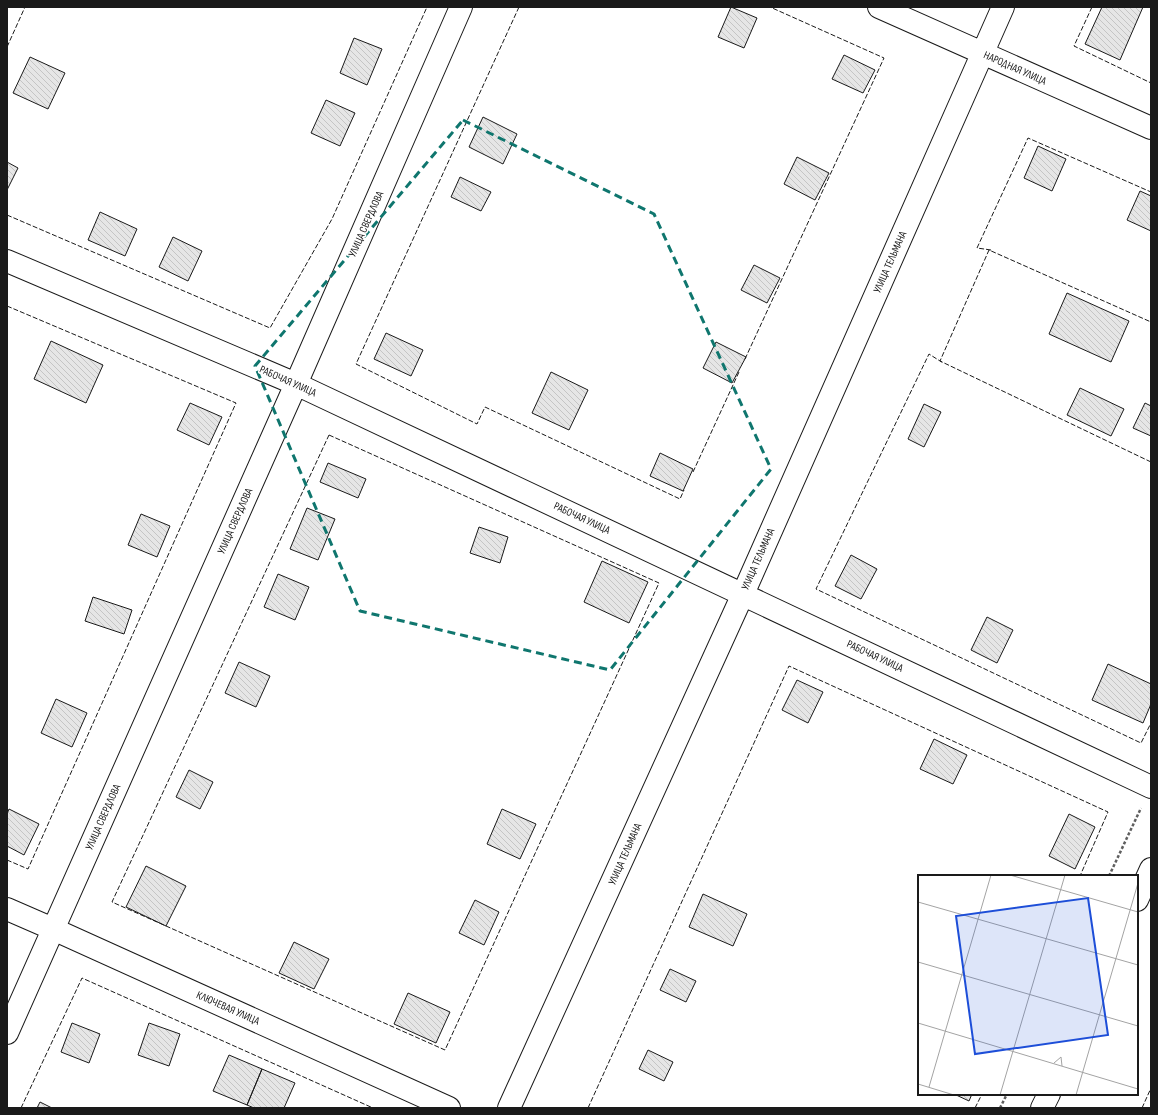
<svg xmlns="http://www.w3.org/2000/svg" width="1158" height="1115" viewBox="0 0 1158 1115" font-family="'Sofia Sans Condensed',sans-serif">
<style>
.building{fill:url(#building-back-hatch);stroke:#1a1a1a}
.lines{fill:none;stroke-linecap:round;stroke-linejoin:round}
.minor-casing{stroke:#1a1a1a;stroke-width:24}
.tertiary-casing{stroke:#1a1a1a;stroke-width:24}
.path{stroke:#5f5f5f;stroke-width:2.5;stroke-dasharray:3 2;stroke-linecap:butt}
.minor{stroke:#fff;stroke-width:22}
.tertiary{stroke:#fff;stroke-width:22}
.fence{stroke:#1a1a1a;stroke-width:1;stroke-dasharray:5 2;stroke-linecap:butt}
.marked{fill:none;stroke:#0f766e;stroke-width:3;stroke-dasharray:8 5;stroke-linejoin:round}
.labels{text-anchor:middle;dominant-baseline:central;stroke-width:3;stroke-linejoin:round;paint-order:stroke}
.street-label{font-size:11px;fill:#1a1a1a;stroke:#fff}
.inset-road{fill:none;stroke:#a3a3a3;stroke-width:1}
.view{fill:#1d4ed8;fill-opacity:0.15;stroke:#1d4ed8;stroke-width:2}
.inset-edge{fill:none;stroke:#1a1a1a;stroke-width:2}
</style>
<defs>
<pattern id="building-back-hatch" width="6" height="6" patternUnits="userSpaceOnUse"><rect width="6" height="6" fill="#e6e6e6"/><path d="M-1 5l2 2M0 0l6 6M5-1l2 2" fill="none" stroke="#c5c5c5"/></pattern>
</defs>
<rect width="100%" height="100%" fill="#fff"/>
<!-- building -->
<path class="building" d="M731,7l26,11 -13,30 -26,-11z
M1102,7h41l-23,53 -35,-16z
M354,38l28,11 -15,36 -27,-12z
M844,55l31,15 -12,23 -31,-14z
M30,57l35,16 -17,36 -35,-16z
M326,100l29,13 -15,33 -29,-13z
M483,117l34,17 -14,30 -34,-17z
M1038,146l28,13 -14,32 -28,-13z
M797,157l32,16 -14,27 -31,-16z
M7,162l11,6 -11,22z
M460,177l31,15 -10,19 -30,-14z
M1140,191l11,5v35l-24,-11z
M100,212l37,17 -12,27 -37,-16z
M173,237l29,14 -14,30 -29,-14z
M754,265l26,13 -13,25 -26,-13z
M1067,293l62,28 -18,41 -62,-28z
M386,333l37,17 -12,26 -37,-17z
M51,341l52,24 -17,38 -52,-24z
M716,342l30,15 -14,26 -29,-15z
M551,372l37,18 -19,40 -37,-17z
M1080,388l44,21 -13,27 -44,-21z
M190,403l32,14 -13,28 -32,-15z
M1145,403l6,3v30l-18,-8z
M924,404l17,8 -17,35 -16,-8z
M660,453l33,16 -10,22 -33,-15z
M328,463l38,16 -8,19 -38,-16z
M307,508l28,11 -17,41 -28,-11z
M141,514l29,12 -13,31 -29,-12z
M479,527l29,10 -8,26 -30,-10z
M851,555l26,14 -16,30 -26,-13z
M602,561l46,21 -19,41 -45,-21z
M278,574l31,13 -14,33 -31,-13z
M93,597l39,13 -8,24 -39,-13z
M987,617l26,13 -16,33 -26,-13z
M239,662l31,14 -14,31 -31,-14z
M1108,664l43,20v20l-8,19 -51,-23z
M797,680l26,12 -15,31 -26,-13z
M56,699l31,14 -15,34 -31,-14z
M934,739l33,16 -14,29 -33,-15z
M189,770l24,12 -13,27 -24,-12z
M9,809l30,15 -15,31 -17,-9v-32z
M502,809l34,15 -16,35 -33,-15z
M1069,814l26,13 -20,42 -26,-13z
M146,866l40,20 -20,40 -40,-19z
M703,894l44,20 -14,32 -44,-19z
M475,900l24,12 -15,33 -25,-12z
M294,942l35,17 -15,30 -35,-16z
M670,969l26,12 -10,21 -26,-12z
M408,993l42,19 -14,31 -42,-19z
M72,1023l28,11 -11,29 -28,-11z
M149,1023l31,11 -11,32 -31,-11z
M648,1050l25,12 -9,19 -25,-12z
M229,1055l33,14 -15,36 -34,-14z
M262,1069l33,14 -11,25h-30l-7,-3z
M954,1094h18l-3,7z
M40,1102l12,6h-15z"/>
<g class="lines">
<defs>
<path id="minor" d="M879,7l272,121
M7,261l289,123 855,403
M7,909l46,20 396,179
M7,1033l289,-649 165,-377
M509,1108l234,-514 260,-587"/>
<path id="tertiary" d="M1137,900l14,-31
M1042,1108l7,-14"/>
</defs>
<!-- minor casing -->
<use href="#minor" class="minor-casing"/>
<!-- tertiary casing -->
<use href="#tertiary" class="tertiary-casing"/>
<!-- path -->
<path class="path" d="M1109,876l32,-68
M1000,1108l7,-14"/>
<!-- minor -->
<use href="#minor" class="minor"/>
<!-- tertiary -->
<use href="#tertiary" class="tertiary"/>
<!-- fence -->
<path class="fence" d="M519,7l-163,357 121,60 8,-17 195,92 4,-9
M1092,7l-18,39 77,37
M7,47l18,-40
M7,215l263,113 62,-109 95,-212
M991,250l-14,-2 51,-110 123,54
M7,306l229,97 -208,466 -21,-9
M745,359l139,-301 -114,-51
M942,362l-2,-1 49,-111 162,72
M329,435l330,148 -214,467 -333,-148z
M1151,462l-211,-101 -11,-7 -113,235 325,154 10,-20
M693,472l46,-100
M21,1108l61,-130 291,130
M588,1108l201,-442 319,146 -28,64
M975,1108l7,-14
M1142,1108l9,-20"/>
</g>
<!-- marked area -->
<path class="marked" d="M463,120l191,94 117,255 -161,201 -250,-59 -105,-245z"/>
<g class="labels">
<!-- street labels -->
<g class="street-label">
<text transform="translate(1015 68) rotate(24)">НАРОДНАЯ УЛИЦА</text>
<text transform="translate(366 224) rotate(-66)">УЛИЦА СВЕРДЛОВА</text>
<text transform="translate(890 262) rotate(-66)">УЛИЦА ТЕЛЬМАНА</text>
<text transform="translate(288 381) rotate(24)">РАБОЧАЯ УЛИЦА</text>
<text transform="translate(582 518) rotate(25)">РАБОЧАЯ УЛИЦА</text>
<text transform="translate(235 521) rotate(-66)">УЛИЦА СВЕРДЛОВА</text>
<text transform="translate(758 559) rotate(-66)">УЛИЦА ТЕЛЬМАНА</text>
<text transform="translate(875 656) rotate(25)">РАБОЧАЯ УЛИЦА</text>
<text transform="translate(103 817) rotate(-66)">УЛИЦА СВЕРДЛОВА</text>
<text transform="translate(625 854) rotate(-66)">УЛИЦА ТЕЛЬМАНА</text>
<text transform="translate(228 1008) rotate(24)">КЛЮЧЕВАЯ УЛИЦА</text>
</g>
</g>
<!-- overview -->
<g transform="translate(918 875)">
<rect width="220" height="220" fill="#fff"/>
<path class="inset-road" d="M92,0l128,37M0,27l220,63M0,87l220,64M0,148l220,66M136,188l7,-6 1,9M0,209l36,11M11,212l62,-212M82,220l65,-220M158,220l62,-212"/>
<path class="view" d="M170,23l20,137 -133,19 -19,-138z"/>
<rect width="220" height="220" class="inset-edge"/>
</g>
<!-- border -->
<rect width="1158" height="1115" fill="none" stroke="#1a1a1a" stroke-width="16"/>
</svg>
